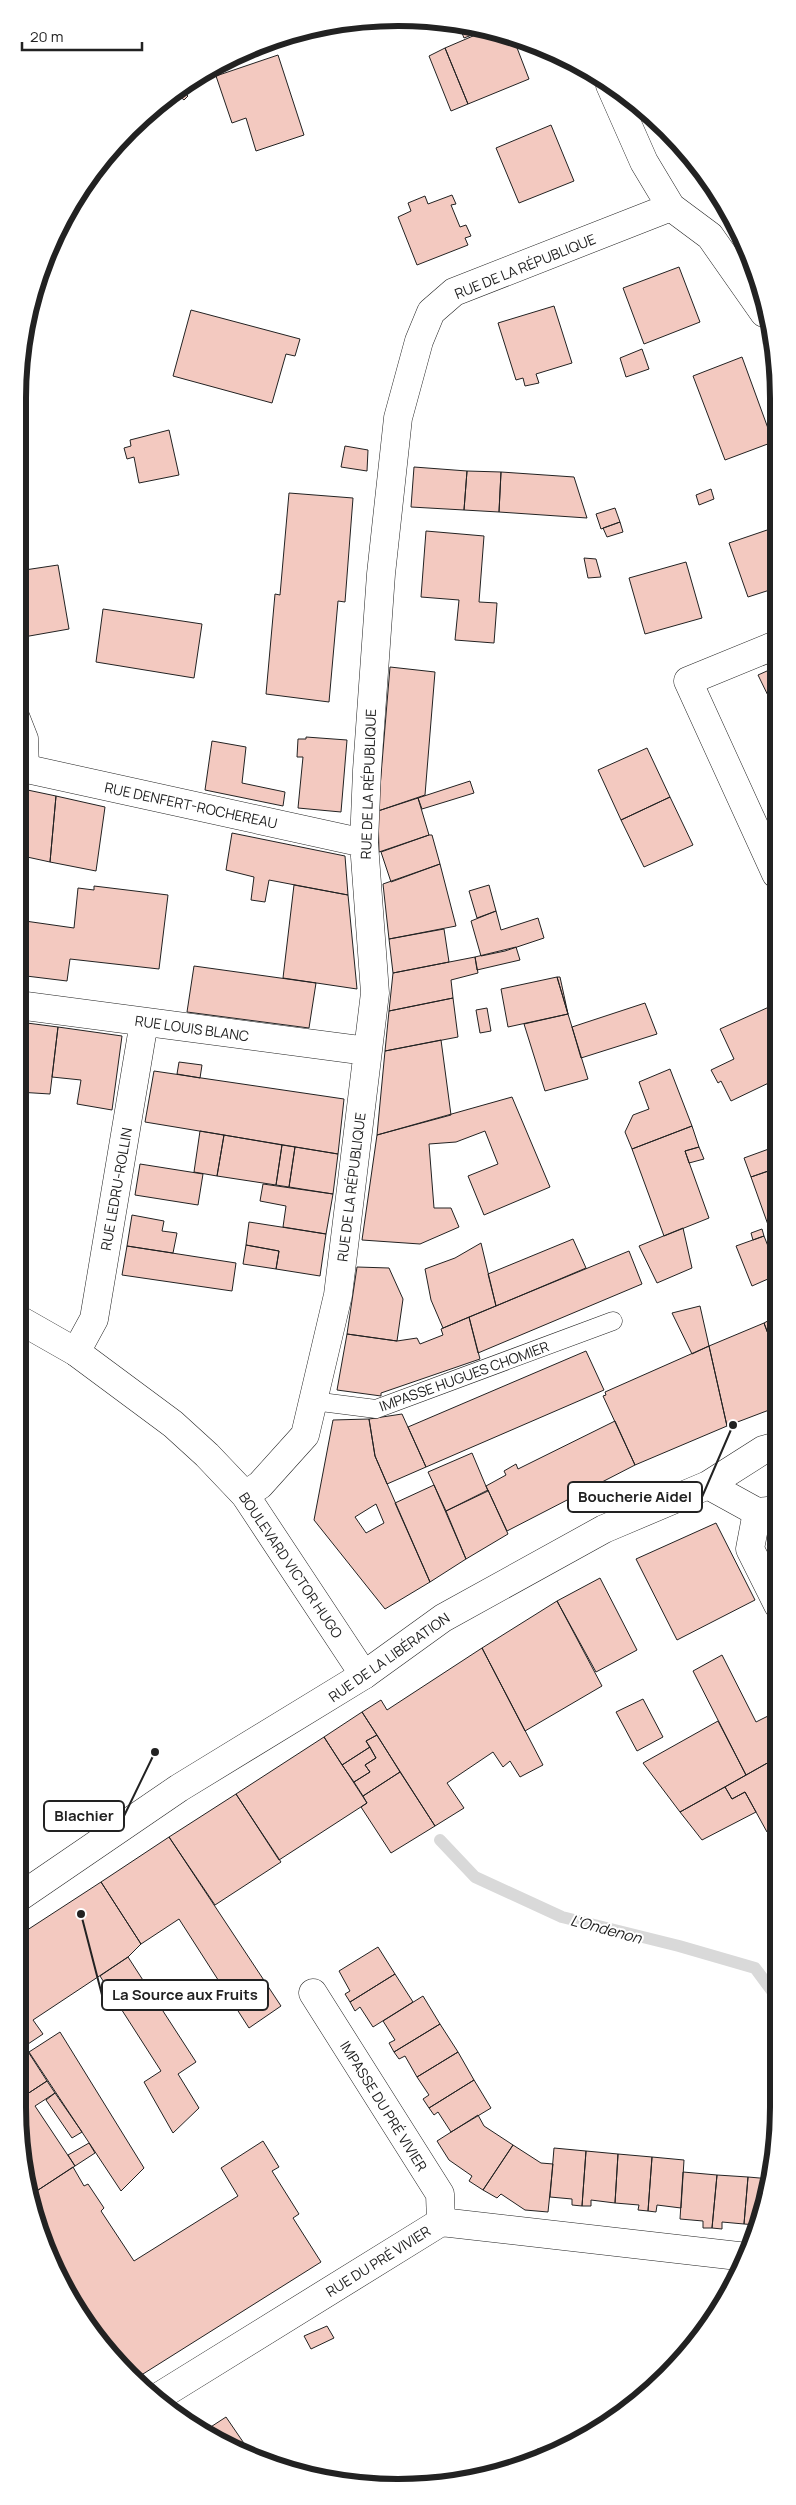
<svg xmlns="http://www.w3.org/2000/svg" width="796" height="2505" viewBox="0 0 796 2505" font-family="Manrope,sans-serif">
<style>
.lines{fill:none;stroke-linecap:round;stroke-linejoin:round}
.stream{stroke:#d9d9d9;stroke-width:12}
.building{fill:#f3c9c0;stroke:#222;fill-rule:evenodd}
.service-casing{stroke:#222;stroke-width:19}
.minor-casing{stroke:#222;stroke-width:29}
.tertiary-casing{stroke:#222;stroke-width:29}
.secondary-casing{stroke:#222;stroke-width:29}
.service{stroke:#fff;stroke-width:18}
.minor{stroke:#fff;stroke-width:28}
.tertiary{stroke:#fff;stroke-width:28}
.secondary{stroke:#fff;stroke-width:28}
.rail-casing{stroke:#222;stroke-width:5.5}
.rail{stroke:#fff;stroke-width:4;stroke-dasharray:11;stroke-linecap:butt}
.labels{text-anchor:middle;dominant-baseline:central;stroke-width:4;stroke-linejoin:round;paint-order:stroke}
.street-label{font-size:14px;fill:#222;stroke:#fff}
.water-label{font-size:15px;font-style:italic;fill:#222;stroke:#fff}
.rim{fill:none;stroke:#222;stroke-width:6}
.leader{fill:none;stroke:#222;stroke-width:2}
.callout-dot{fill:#222;stroke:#fff;stroke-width:2}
.callout{fill:#fff;stroke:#222;stroke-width:2}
.callout-label{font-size:15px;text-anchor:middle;font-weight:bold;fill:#222}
</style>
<rect width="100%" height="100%" fill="#fff"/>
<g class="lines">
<!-- stream -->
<path class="stream" d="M440,1840l35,37 87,40 117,29 76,22 23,31"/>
</g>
<!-- building -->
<path class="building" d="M458,23l15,2 12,5 -21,8z
M487,30l27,10 15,39 -61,25 -23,-56z
M445,48l23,56 -17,7 -22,-55z
M278,55l26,80 -48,16 -10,-33 -14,5 -16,-47z
M181,86v3l7,7 -4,4 -7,-6 -14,12 -3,-3z
M551,125l23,56 -55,22 -23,-55z
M452,195l4,9 -5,1 9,22 6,-2 5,11 -6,2 3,7 -51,20 -19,-48 13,-6 -3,-8 17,-7 3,8z
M679,267l21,55 -56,22 -21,-56z
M554,306l18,57 -36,11 3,9 -14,3 -2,-8 -7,2 -18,-57z
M191,310l109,29 -5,17 -9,-2 -14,49 -99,-27z
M642,349l7,20 -23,8 -6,-19z
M742,357l31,85 -48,18 -32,-84z
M169,430l10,45 -40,8 -5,-26 -7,2 -3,-11 7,-2 -1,-6z
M345,446l23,4 -1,21 -26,-4z
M414,467l53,4 -3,39 -53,-3z
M467,471l34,1 -2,40 -35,-2z
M501,472l73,5 13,41 -88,-6z
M711,489l3,10 -15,6 -3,-10z
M289,493l64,5 -8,104 -7,-1 -9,101 -63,-8 9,-100 5,1z
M615,508l5,14 -19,7 -5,-15z
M620,522l3,10 -16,5 -4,-9z
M776,527v61l-28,9 -19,-54z
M426,531l58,5 -5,66 18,1 -3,40 -39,-3 4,-40 -38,-3z
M584,558l12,1 5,18 -13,1z
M686,562l16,56 -57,16 -16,-56z
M58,565l11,64 -51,9v-67z
M103,609l99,15 -8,54 -98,-16z
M390,667l45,5 -10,123 -47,16z
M776,667v45l-18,-37z
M306,737l41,3 -6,72 -43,-4 5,-51h-6l1,-18h8z
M212,741l34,6 -4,36 43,9 -2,14 -78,-16z
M647,748l23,49 -49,23 -23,-50z
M470,781l4,12 -52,16 -4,-11z
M18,788l38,8 -6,66 -32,-7z
M56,796l49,11 -9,64 -46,-9z
M670,797l23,48 -49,22 -23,-47z
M418,798l11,37 -50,17 -1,-41z
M232,833l113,23 3,39 -79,-15 -4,22 -14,-2 3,-23 -28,-7z
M429,835h3l8,29 -49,18 -10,-30z
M440,864l16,62 -67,13 -6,-55z
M294,885l54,10 9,94 -74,-11z
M489,885l7,26 -19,7 -8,-27z
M94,886l74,9 -9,74 -89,-10 -3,22 -49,-6v-55l56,8 4,-40 16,2z
M496,911l5,19 37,-12 6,20 -39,13 -24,5 -10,-35z
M444,929l5,33 -56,11 -4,-34z
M516,947l4,13 -43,10 -2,-13z
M475,957l3,16 -27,7 2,18 -64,13 4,-38z
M194,966l122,17 -7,45 -122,-16z
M557,977l11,37 -60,13 -7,-38z
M557,977h3l8,37z
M453,998l5,39 -73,14 4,-40z
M645,1003l12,31 -76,24 -9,-31z
M769,1007l7,15 1,57 -46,22 -10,-20 -3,2 -7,-13 23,-11 -14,-30z
M487,1008l4,23 -11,2 -4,-23z
M568,1014l20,65 -43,12 -21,-67z
M19,1022l39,5 -8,67 -32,-2z
M58,1027l64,9 -10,74 -35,-6 4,-24 -29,-3z
M441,1040l10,75 -74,20 8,-84z
M179,1062l23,3 -2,13 -23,-4z
M670,1069l22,57 -60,23 -7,-17 8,-17 16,-6 -10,-27z
M154,1071l190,28 -6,55 -193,-32z
M512,1097l38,90 -66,28 -16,-39 30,-12 -13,-33 -29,11 -27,2 5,64h17l8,19 -39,17 -58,-4 15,-105z
M692,1126l7,21 -14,4 24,67 -45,18 -32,-87z
M200,1131l24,4 -7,41 -23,-4z
M224,1135l58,10 -6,40 -59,-9z
M282,1145l13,2 -6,40 -13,-2z
M777,1146v22l-26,9 -7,-19z
M295,1147l43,7 -5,40 -44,-7z
M699,1147l5,12 -15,4 -4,-12z
M140,1164l63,10 -5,31 -63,-10z
M777,1168v82l-26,-73z
M263,1184l70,10 -7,40 -43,-7 3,-21 -26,-5z
M132,1215l32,6 -2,10 15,2 -4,20 -46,-7z
M249,1222l77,12 -6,42 -44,-7 3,-18 -33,-6z
M683,1228l9,40 -35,15 -18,-37z
M762,1229l2,7 -11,4 -2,-7z
M764,1236l13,33v6l-25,11 -16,-40z
M573,1239l13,29 -90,38 -8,-32z
M481,1243l15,63 -53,22 -12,-28 -6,-31 30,-11z
M246,1245l33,6 -3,18 -33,-5z
M127,1246l109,17 -4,28 -110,-16z
M629,1251l13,33 -164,69 -9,-36z
M357,1267l32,1 14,31 -6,42 -50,-7z
M700,1306l9,40 -17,8 -20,-41z
M777,1316v42l-13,-35z
M469,1317l11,42 -99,34v3l-44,-6 10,-56 50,7 20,-3 3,6 23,-9 -2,-6z
M764,1323l13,35v49l-50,19 -18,-80z
M709,1346l18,80 -92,39 -32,-69 3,-1 -1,-3z
M586,1351l18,39 -178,77 -18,-40z
M402,1414l24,53 -39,17 -12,-28 -6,-37z
M369,1419l6,37 55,126 -45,27 -71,-89 19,-100zM376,1504l8,19 -18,10 -11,-16z
M615,1421l20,44 -128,66 -21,-45 20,-11 -2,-4 12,-7 2,5z
M472,1453l16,38 -42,20 -18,-39z
M434,1485l32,74 -36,23 -35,-79z
M488,1490l20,44 -42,25 -20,-48z
M716,1523l39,77 -78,40 -41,-81z
M777,1555v18l-5,-11z
M600,1578l37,72 -41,22 -39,-71z
M557,1601l45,85 -77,45 -43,-83z
M482,1648l61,117 -23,12 -10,-16 -7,6 -10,-15 -46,31 17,25 -29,18 -73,-114 19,-12 6,10z
M722,1655l34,67 22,-11v46l-32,18 -53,-104z
M643,1699l20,38 -26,14 -21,-39z
M362,1712l15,23 -11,6 4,6 -28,18 -18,-28z
M718,1721l28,54 -66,37 -37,-49z
M377,1735l23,37 -37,24 -9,-14 16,-10 -5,-7 11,-7 -10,-17z
M324,1737l43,66 -88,57 -43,-66z
M370,1747l6,11 -11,7 5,7 -16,10 -12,-17z
M778,1757v76l-11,-1 -22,-40 -13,7 -7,-12z
M400,1772l35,54 -44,27 -30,-46 6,-4 -4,-7z
M725,1787l7,12 13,-7 11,20 -54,28 -22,-28z
M236,1794l45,68 -66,43 -46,-68z
M169,1837l112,169 -32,22 -70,-109 -38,25 -40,-62z
M101,1882l40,62 -13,13 -95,63 10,14 -18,12 -7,-11v-99z
M378,1947l17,27 -45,28 -5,-8 5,-3 -11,-20z
M128,1957l68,105 -18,12 21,34 -26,25 -29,-51 17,-11 -61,-95z
M395,1974l18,28 -40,25 -13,-20 -5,4 -5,-9z
M423,1996l17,28 -46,28 -5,-9 6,-3 -12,-19z
M440,2024l18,28 -41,25 -12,-21 -6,3 -5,-7z
M60,2032l84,136 -23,23 -92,-139z
M25,2047l22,34 -29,19v-47z
M458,2052l16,28 -45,28 -6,-9 6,-4 -12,-18z
M474,2080l17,28 -40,24 -13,-20 -4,3 -5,-7z
M47,2081l8,12 -20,13 40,60 -46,30 -4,-15 -7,-81z
M55,2093l27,39 -10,6 -26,-38z
M478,2115l6,11 29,19 -30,45 -14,-9 3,-5 -23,-16 -12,-19z
M263,2141l16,26 -7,4 27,43 -6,4 28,44 -186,117 -23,-21 -66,-106 -17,-56 44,-29 11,19 4,-2 16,24 -3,3 33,50 104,-65 -17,-28z
M89,2143l6,10 -20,13 -7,-11z
M513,2145l28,18 12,1 -5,48 -23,-2 -24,-16 -4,4 -14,-8z
M554,2148l32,3 -4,55 -10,-1v-6l-22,-2z
M586,2151l32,3 -3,49 -24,-3v6h-9z
M618,2154l34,3 -4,54 -10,-1 1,-5 -24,-2z
M652,2157l32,3 -3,48 -24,-3 -1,7 -8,-1z
M683,2172l34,3 -5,53h-9v-7l-23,-2z
M717,2175l31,2 -4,47 -22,-2v7l-10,-1z
M748,2177l23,2 -13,46 -14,-1z
M327,2326l7,12 -23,11 -7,-13z
M226,2417l26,38 -23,-7 -26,-16z"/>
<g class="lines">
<defs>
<path id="service" d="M18,710l11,28 1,31
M313,1401l63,8 237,-88"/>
<path id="minor" d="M610,85l34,77 27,45 39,29 54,77
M776,645l-88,36 88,193
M18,767l346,76
M18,1005l349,46
M76,1352l18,-33 50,-297
M245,1495l15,-10 45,-50 33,-140 37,-302 -11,-150 3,-73 14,-196 17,-156 21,-77 12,-29 23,-20 217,-85
M757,1512l-7,37 28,56
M313,1993l127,201 1,28
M155,2399l286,-177 306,35"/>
<path id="tertiary" d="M18,1319l58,33 97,72 34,31 38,40 119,180"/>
<path id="secondary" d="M708,1485l49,27 20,-2
M18,1898l161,-110 185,-113 79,-57 161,-89 104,-44 55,-35 14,-4"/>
</defs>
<!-- service casing -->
<use href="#service" class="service-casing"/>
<!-- minor casing -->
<use href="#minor" class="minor-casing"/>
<!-- tertiary casing -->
<use href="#tertiary" class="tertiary-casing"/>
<!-- secondary casing -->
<use href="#secondary" class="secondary-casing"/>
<!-- service -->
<use href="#service" class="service"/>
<!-- minor -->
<use href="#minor" class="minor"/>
<!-- tertiary -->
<use href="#tertiary" class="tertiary"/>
<!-- secondary -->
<use href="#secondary" class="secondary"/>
<defs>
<path id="rail" d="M539,2451l16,-3"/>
</defs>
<!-- rail casing -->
<use href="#rail" class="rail-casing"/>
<!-- rail -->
<use href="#rail" class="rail"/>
</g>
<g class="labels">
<!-- street labels -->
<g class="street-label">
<text transform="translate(525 266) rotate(-22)">RUE DE LA RÉPUBLIQUE</text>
<text transform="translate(368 784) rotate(-88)">RUE DE LA RÉPUBLIQUE</text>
<text transform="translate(191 805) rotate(12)">RUE DENFERT-ROCHEREAU</text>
<text transform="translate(192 1028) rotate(8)">RUE LOUIS BLANC</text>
<text transform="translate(351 1187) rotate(-83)">RUE DE LA RÉPUBLIQUE</text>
<text transform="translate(116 1189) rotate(-80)">RUE LEDRU-ROLLIN</text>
<text transform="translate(464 1376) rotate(-20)">IMPASSE HUGUES CHOMIER</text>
<text transform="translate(291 1565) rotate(56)">BOULEVARD VICTOR HUGO</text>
<text transform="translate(389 1657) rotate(-35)">RUE DE LA LIBÉRATION</text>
<text transform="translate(384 2106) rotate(58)">IMPASSE DU PRÉ VIVIER</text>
<text transform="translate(378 2261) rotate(-32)">RUE DU PRÉ VIVIER</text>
</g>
<!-- water labels -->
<g class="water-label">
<text transform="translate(606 1929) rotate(15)">L'Ondenon</text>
</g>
</g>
<!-- crop -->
<path d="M0 0H796V2505H0ZM398 26H398A372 372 0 0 1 770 398V2107A372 372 0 0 1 398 2479H398A372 372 0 0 1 26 2107V398A372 372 0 0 1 398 26Z" fill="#fff" fill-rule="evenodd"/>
<path class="rim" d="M398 26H398A372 372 0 0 1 770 398V2107A372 372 0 0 1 398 2479H398A372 372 0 0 1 26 2107V398A372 372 0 0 1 398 26Z"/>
<!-- callouts -->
<path class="leader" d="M733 1425L702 1497M155 1752L124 1816M81 1914L102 1995"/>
<g class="callout-dot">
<circle cx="733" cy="1425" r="5"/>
<circle cx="155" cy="1752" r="5"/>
<circle cx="81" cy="1914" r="5"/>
</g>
<g class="callout">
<rect x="568" y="1482" width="134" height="30" rx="5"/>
<rect x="44" y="1801" width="80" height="30" rx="5"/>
<rect x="102" y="1980" width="166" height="30" rx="5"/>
</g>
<g class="callout-label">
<text x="635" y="1502">Boucherie Aidel</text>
<text x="84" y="1821">Blachier</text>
<text x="185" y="2000">La Source aux Fruits</text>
</g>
<!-- scale -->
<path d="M22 42v8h120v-8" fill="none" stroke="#222222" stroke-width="2.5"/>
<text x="30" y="42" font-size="15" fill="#222222" stroke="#ffffff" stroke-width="4" paint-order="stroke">20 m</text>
</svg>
